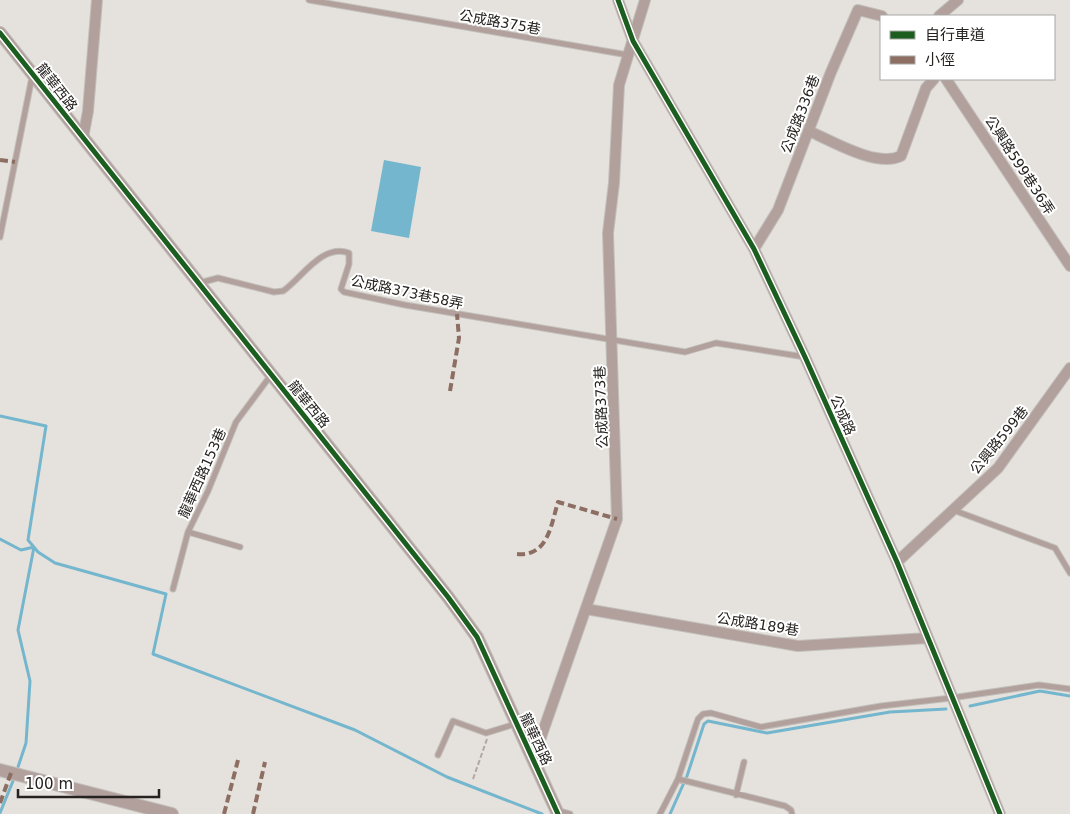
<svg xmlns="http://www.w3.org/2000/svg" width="1070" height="814" viewBox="0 0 1070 814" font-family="'DejaVu Sans','Noto Sans TC',sans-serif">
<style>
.water{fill:#74b6cd}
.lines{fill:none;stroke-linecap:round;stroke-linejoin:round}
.stream{stroke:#74b6cd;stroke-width:3}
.service-casing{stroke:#c2bfbb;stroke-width:7}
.minor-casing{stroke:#c2bfbb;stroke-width:12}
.tertiary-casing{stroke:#c2bfbb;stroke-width:14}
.path{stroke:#b2a7a5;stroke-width:2;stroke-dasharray:5 2.5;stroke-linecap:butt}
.service{stroke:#b2a09c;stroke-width:5}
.minor{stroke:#b2a09c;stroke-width:10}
.tertiary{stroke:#b2a09c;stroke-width:12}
.quiet{stroke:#8d6e63;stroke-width:4;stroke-dasharray:8 4;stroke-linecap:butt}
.cycleway-casing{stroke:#fff;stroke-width:8}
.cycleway{stroke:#1b5e20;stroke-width:5}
.labels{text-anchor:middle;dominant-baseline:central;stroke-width:4;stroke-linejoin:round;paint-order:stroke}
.street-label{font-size:14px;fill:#25221f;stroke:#fff}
</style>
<rect width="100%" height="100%" fill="#e5e1dc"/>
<!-- water -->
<path class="water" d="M384,160l37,7 -12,71 -38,-7z"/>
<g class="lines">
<!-- stream -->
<path class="stream" d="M0,416l46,10 -18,114 10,12 17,11 111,31 -13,60 202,76 92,47 95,37
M0,539l21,11 13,-3 -16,83 12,51 -4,62 -9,27
M970,706l70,-15 30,5
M0,813l15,-37
M670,814l17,-38 17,-52 4,-3 59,12 123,-21 56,-3"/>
<defs>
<path id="service" d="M309,0l319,55
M0,237l32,-160
M199,283l19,-5 56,14 9,-1c19,-13 39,-48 66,-38v11l-8,25 3,3 61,13 280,47 31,-9 89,14
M953,510l102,38 15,25
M188,532l52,15
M173,589l15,-57 20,-41 28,-69 35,-47
M438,755l15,-34 33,12 29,-9
M678,779l107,27 6,4 1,4
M736,795l8,-33
M559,811l11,3
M660,814l18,-35 20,-60 5,-5 8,-1 50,14 120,-21 70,-8 88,-13 31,4"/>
<path id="minor" d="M618,0l15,41 121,208 51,108 92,205 103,252
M939,16l19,-16
M946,79l124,187
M809,131c23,10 68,37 92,25l25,-68 8,-9
M83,138l5,-27 9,-111
M754,249l24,-39 53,-138 27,-62 24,6
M897,562l101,-94 72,-100
M586,609l212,37 130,-8
M533,760l84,-241 -9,-286 6,-50 5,-98 26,-85"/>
<path id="tertiary" d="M0,33l448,564 29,40 81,177
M0,770l172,44"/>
</defs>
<!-- service casing -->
<use href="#service" class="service-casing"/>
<!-- minor casing -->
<use href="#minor" class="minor-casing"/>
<!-- tertiary casing -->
<use href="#tertiary" class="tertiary-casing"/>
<!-- path -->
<path class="path" d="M473,779l14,-40"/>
<!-- service -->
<use href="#service" class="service"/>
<!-- minor -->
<use href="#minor" class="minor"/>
<!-- tertiary -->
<use href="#tertiary" class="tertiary"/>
<!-- quiet -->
<path class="quiet" d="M0,160l15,2
M450,391l9,-53 -2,-24
M517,554c31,3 34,-29 41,-52l59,17
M0,803l11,-30
M224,814l14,-54
M253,814l12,-52"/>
<defs>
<path id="cycleway" d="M618,0l15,41 121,208 51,108 92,205 103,252
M0,33l448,564 29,40 81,177"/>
</defs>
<!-- cycleway casing -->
<use href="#cycleway" class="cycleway-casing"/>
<!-- cycleway -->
<use href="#cycleway" class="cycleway"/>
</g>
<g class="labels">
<!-- street labels -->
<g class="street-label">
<text transform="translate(500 22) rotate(10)">公成路375巷</text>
<text transform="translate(57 87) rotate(52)">龍華西路</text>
<text transform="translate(800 114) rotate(-69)">公成路336巷</text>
<text transform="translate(1020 165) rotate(57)">公興路599巷36弄</text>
<text transform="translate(407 292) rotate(12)">公成路373巷58弄</text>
<text transform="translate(309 404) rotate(51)">龍華西路</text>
<text transform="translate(601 407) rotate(-92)">公成路373巷</text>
<text transform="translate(843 415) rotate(66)">公成路</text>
<text transform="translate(999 440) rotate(-51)">公興路599巷</text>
<text transform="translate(202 473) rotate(-66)">龍華西路153巷</text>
<text transform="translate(758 624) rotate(9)">公成路189巷</text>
<text transform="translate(536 739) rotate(65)">龍華西路</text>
</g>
</g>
<!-- legend -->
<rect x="880" y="15" width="175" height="65" fill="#ffffff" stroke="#a8a7a5"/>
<rect x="890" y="31" width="25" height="8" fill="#1b5e20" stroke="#a8a7a5"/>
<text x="925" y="40" font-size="15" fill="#25221f">自行車道</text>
<rect x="890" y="56" width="25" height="8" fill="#8d6e63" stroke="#a8a7a5"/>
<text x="925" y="65" font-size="15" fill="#25221f">小徑</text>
<!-- scale -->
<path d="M18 789v8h141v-8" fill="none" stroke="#25221f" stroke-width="2.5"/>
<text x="25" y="789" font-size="15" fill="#25221f" stroke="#ffffff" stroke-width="4" paint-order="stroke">100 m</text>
</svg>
